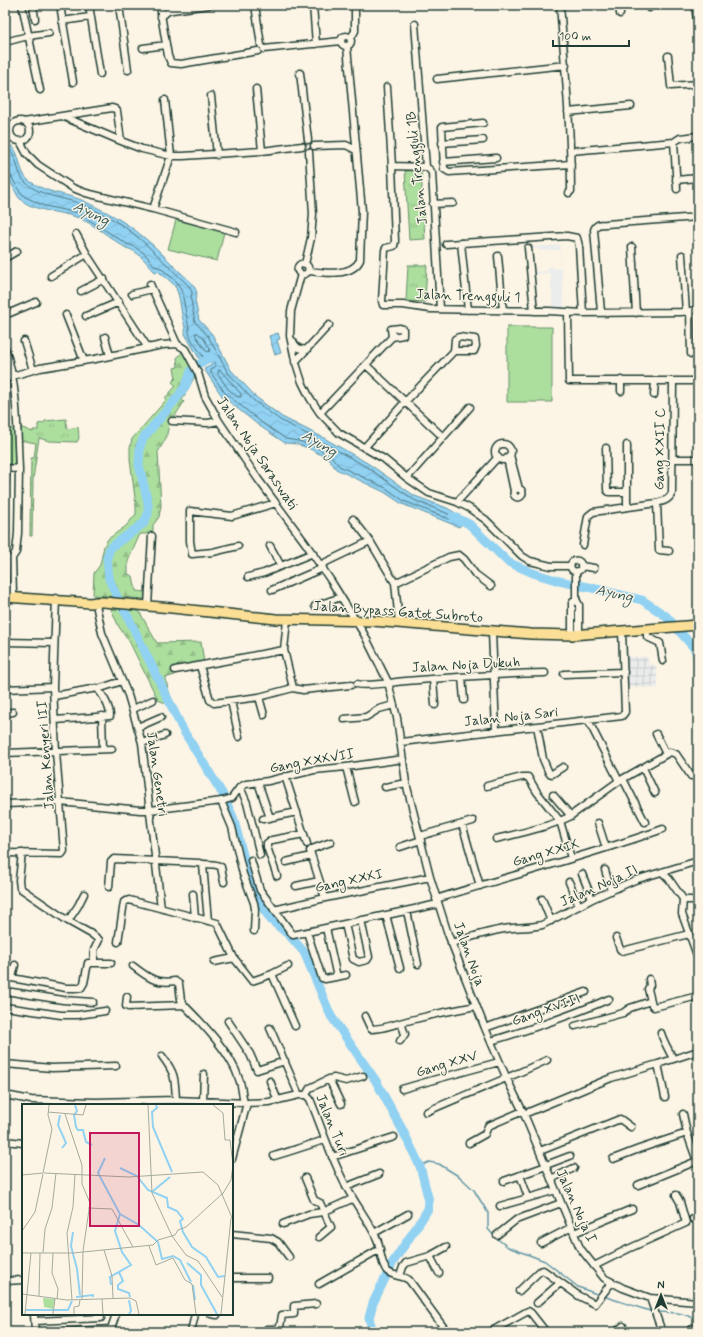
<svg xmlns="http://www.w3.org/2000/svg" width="703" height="1337" viewBox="0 0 703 1337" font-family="Mynerve,sans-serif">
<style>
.built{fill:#ebecec;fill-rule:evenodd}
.industrial{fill:url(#industrial-grid)}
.grass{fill:url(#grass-tufts);stroke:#668e69}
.forest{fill:url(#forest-firs);stroke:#668e69}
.pitch{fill:#acde9e;stroke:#668e69}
.water{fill:url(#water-waves);stroke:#6396a6}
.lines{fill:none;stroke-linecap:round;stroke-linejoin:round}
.shore{stroke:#4d7880;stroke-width:1}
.stream{stroke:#6396a6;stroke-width:1.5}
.river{stroke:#91d1f2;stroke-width:9}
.minor-casing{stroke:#1f3d34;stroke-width:9}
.highway-casing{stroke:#1f3d34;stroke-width:12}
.minor{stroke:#fcf5e5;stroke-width:6}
.highway{stroke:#fbdf96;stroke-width:9}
.labels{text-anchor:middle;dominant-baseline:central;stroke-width:3;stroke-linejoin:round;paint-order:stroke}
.street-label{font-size:14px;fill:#1f3d34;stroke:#fcf5e5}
.water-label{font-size:15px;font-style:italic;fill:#365b5a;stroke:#fcf5e5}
.inset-river{fill:none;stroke:#91d1f2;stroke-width:2}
.inset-road{fill:none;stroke:#a4ab9e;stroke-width:1}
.view{fill:#c2185b;fill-opacity:0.15;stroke:#c2185b;stroke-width:2}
.inset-edge{fill:none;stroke:#1f3d34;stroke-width:2}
</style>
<defs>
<pattern id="industrial-grid" width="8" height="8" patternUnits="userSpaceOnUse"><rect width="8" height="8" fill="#ebecec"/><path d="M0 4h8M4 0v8" fill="none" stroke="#c9cbcb"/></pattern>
<pattern id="grass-tufts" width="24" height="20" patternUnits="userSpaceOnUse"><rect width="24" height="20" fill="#acde9e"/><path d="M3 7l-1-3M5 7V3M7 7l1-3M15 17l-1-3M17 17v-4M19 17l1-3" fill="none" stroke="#94bf89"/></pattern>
<pattern id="forest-firs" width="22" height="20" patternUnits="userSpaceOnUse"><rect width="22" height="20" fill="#acde9e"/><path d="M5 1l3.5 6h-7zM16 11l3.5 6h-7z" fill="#94bf89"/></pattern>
<pattern id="water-waves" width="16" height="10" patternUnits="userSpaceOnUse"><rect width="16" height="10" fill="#91d1f2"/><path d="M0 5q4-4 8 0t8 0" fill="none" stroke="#7db4d0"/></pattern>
</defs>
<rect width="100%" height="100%" fill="#fcf5e5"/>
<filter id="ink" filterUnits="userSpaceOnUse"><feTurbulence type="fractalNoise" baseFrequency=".025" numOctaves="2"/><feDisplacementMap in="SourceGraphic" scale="8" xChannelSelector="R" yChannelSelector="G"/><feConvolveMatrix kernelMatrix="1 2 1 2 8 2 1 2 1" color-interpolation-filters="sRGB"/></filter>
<g filter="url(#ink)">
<!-- built -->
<path class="built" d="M560,245l4,63h-11l-3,-35 -18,1 -2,-27zM538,248l1,3 21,-1 1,18 -7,1v-2h-6v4l-15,1 -2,-23z"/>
<!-- industrial -->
<path class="industrial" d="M627,657h20l2,8h7l2,23 -30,-1z"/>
<!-- grass -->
<path class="grass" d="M421,170l4,69 -16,1 -4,-69z
M408,265h19l-2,37 -19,-1z
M66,419l1,10 11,-2 1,11 -2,4 -28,-1 -10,-3 -6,41 -1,57h-2l1,-78h3l2,-15 -17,-3 1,-13 13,5v-2h5v-6l6,-1 1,-2z"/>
<!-- forest -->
<path class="forest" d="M184,350l12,24 -14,26 2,2 -15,23 -3,13 -8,14 3,54 -2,11 -6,8v9h-13l-12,27v13l5,2 3,15 9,1v7l-52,-4 1,-22 6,-8 4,-19 4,-7 18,-13 10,-12v-8l-6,-47v-12l2,-8 34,-39 -1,-2 11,-12 -4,-4 4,-4 -2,-10 4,-1 -1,-9z
M5,425l9,5 1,35h-10z
M111,609l28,2 18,32 44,-1 3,21 -31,6 2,6 -10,3 7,23 -7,2 -7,-3 -29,-59 -10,-14z"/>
<!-- pitch -->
<path class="pitch" d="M176,220l48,12 -7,29 -49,-12z
M507,327h45v75h-45z"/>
<!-- water -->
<path class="water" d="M5,142c18,7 11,26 23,38 2,2 7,4 10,6 13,7 27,8 41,13 6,2 11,5 17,8 33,15 54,34 79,60 7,8 19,15 22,26l-2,7 4,20 13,14 19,36 25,27 26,20 42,21 45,26 46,32 32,12 19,11 -7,8 -57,-23 -18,-12 -48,-23 -7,-10 -19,-10 -13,-5 -12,-1 -27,-18 -36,-29 -18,-27 8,-4 -2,-4 -8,4 -3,-7 -14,-24c1,-7 -2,-12 -3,-19 -2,-10 -2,-21 -8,-30 -4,-5 -11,-9 -16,-14l-3,1c-9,-9 -16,-21 -29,-24 -16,-10 -33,-25 -50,-31 -18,-6 -38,-5 -54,-16 -8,-7 -9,-20 -17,-26z
M278,333l2,6 -3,1 4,13 -6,2 -6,-19z"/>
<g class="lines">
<!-- shore -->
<path class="shore" d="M5,146c14,7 10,26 20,36 14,14 36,15 53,21 10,4 21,9 31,14 33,19 53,44 80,69l3,6 -1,8 4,22 13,14 20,37 25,27 27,20 42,22 45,25 47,33 37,15v3l-2,1 -45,-18 -18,-13 -47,-22 -8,-10 -19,-11 -14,-4 -12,-2 -25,-17 -36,-29 -14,-20v-3l4,-3v-4l-3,-5h-8c-5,-9 -16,-19 -15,-29l-7,-37 -5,-10 -16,-14 -6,-2 -11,-13 -11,-7 -6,-2 -49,-31 -33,-7 -20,-9 -7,-8 -8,-15 -5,-2
M196,333h2l6,6 6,10 -1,3 -3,-1 -10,-15z
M219,370l2,1 20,23v3h-3l-10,-8 -10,-15z"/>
<!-- stream -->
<path class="stream" d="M420,1166l9,-4 10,2 21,13 14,13 14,23v16l8,9 12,9 37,14 33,26 21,8
M603,1296l50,16
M656,1312c15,1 30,-1 42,10"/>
<!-- river -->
<path class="river" d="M211,357l-15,9 -5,5 -5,14 -9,13 -33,39 -4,9 -1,19 9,38v11l-4,9 -34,25 -3,9 2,22 10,22 10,18 54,111 39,63 11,24 16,61 7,20 15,22 18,15 15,17 27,64 45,65 27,50 17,35 9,35 -1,8 -8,13 -27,40 -20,41 -4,15 4,14
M453,516l16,8 39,38 25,11 26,8 38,8 45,11 24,16 29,33 3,13"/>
<defs>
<path id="minor" d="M22,5l18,85
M33,5l2,14
M60,5l13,77
M89,5l11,69
M119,5l9,65
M165,5l-4,2v7l7,42 3,7 10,1 77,-13
M255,5l6,40
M313,5l3,39
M560,5c5,62 11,123 11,186l-2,2
M619,5l1,9
M649,5v3
M695,5l3,22
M161,17l7,-6 4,-1 37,-5
M62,21l28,-4
M415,24l11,143 4,3 2,3 8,136
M341 41a5 5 0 1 1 10 0a5 5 0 1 1-10 0Z
M351,38l4,-7v-26
M5,42l23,-6 21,-3
M143,48l23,-3
M264,49l77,-8
M668,56l3,30 27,-2
M300,73l8,67
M437,79l129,-14
M387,87l5,79 3,75 -1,5 -8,2 -1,2 -3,51 1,4h20l27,4 119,2 34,2 98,-1 17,-2
M256,89l6,62
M211,96l6,59
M568,112l63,-6
M62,116l59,25
M10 131a10 10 0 1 1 20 0a10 10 0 1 1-20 0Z
M24,122l88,-14 3,1 2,2 4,30 21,8 29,7h12l79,-5 40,-5
M483,123l-41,4 2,42 5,3 122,-8
M20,141l7,13 11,11 35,23 13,5 67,16 83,23
M674,142l3,47
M442,143l41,-3
M314,146l32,-1 10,5
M571,151l103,-9 6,-4 18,-2
M443,162l53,-4
M392,166l34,1
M676,180l22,-2
M433,204l20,-1
M153,209l18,-53 -6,-56
M76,234l13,24 59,90
M461,243l7,67
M446,244l121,-8 10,2 2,8 4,67
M632,247l4,66
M528,248l6,63
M682,255l4,57
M498,256l5,54
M5,258l12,-7
M297.5 269a5.5 5.5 0 1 1 11 0a5.5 5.5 0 1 1-11 0Z
M305,264l6,-26 2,-24 -4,-62
M309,271c15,2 43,6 51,-11l2,-49 -15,-165
M301,274l-10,37 -1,25 5,24 7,22 8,16 10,15 19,20 45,26 23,19 22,15 28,9 12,6 17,12 36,36 8,5 21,5h19
M51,276l36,-22
M150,284l27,60
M81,291l23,-12
M132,294l20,-5
M690,311l1,43
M568,312l1,69h129
M601,312l-7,-82c2,-6 6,-6 12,-6l92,-7
M5,315l31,-13
M66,315l18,46
M86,316l33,-14
M105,337l5,19
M459,337l16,2 1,7 -2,5h-20l1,-12z
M24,341l9,29
M293,341c3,8 7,8 14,9
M5,348c13,38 12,81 14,121l-14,-1
M295,362l34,-37
M366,365l77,72
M5,378l35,-10 55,-9 67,-14 15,-1 8,5 13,24 7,23 14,25 39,58 48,65 25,37 33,53 24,48 9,36 9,65 24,94 18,57 37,94 22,51 17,35 56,134 24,30 19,10 27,10 23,2 25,2
M621,380v11
M654,395l1,-14
M320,413l72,-76 11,-2v-6l-3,-1 -9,1 1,8
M172,421l36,2 11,-2
M495 452a8 8 0 1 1 16 0a8 8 0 1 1-16 0Z
M364,448l41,-46 49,-51
M606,448l1,42 2,2h18
M510,455l9,34
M507,458l7,33
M673,459h25
M407,478l63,-71
M5,484l1,-12
M513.5 493a4.5 4.5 0 1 1 9 0a4.5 4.5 0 1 1-9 0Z
M457,502l41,-45
M657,503l2,47 10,1
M627,507v-62
M353,519l17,22 25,42 4,40
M583,545l5,-29 5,-4 64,-9c7,-2 12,-3 15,-10l1,-112
M238,546l-25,6 -21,2 -2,-13v-30l42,5 44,-13
M270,546l11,20
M570.5 566a5.5 5.5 0 1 1 11 0a5.5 5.5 0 1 1-11 0Z
M320,565l50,-24
M581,566l13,2
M248,577l16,-4 49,-20
M395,583l54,-26 10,-2 5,4 11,15 16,12
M272,590l51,-22
M13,593l-1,-35 4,-6 2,-19 1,-64
M576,599v-27
M96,602l1,7 5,24 26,62 14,48 19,165
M148,606l4,-70
M315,606l26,-9
M287,620l-3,30 9,38
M647,629v8l13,6 3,18
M492,632l4,99
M572,635v-32l4,-4 3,6v29
M5,642l49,1
M200,666l10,34 4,3 45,-6 34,-9 10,2 48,-5
M175,670l109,-20
M564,674l60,-2
M462,677l2,23
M433,679l2,26
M357,684c12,3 35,-2 49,-3 46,-4 92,-7 139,-8
M5,689l48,-2
M98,689l24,-8
M54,696l43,-8c6,7 13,19 13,28l-55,4
M259,697l5,18
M231,701l8,36
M133,709l20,-9
M5,713l8,-1
M102,716l1,33
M344,719l22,-2 13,-8 15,-4
M588,720l31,61
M537,726l6,33 6,14 3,1 11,-7
M138,727l23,-10
M656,734l10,20
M401,742l221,-26 3,-4 -3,-81
M142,743l23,-8
M5,753l107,-4
M346,767l9,35
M643,768l12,25
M285,776l22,68
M623,779l22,43
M258,782l12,36
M487,786l35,-9h6l9,15 23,29 11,37
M240,787l7,16 13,52
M385,787l21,-4
M553,795l18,21
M221,801l11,26 11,47 11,29 1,6 -1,22
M5,804l55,-2 80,8h10l72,-9 10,-3 8,-11 6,-3 22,-3 46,-11 32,-3 57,-8
M263,819l34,-7
M598,823l8,25
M462,824l18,62
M420,836l53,-15
M496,839c24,-6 50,-11 73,-22l50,-36 51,-29 6,2 15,22 7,-2
M400,847l21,-7
M5,853l57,1 2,-3 -8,-99 -3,-65 3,-89
M22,853l-3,27 1,8 48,33 25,14 6,5 -5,10v10
M251,860l9,30 33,45 145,-31
M286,862l25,-6
M203,865l5,56
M605,870l6,21
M662,872l7,7 14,20 -1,15 16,44
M582,874l10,25
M277,876l-10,-29v-4l5,-3 32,-6
M569,882l10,24
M296,886l23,-5
M109,887l2,-25 3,-3 85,4c7,3 16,-1 22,4l3,15
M193,894l2,24
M325,898l-15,-47 2,-2 19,-7
M436,899c76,-24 152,-43 227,-70
M542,899l9,22
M684,900h14
M274,910l51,-12 105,-21
M407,911l11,53
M386,915l14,53
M68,921l10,-15 6,-12
M345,924l8,35 6,3 8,-2 2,-3 -8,-37
M326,928l11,49
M307,932l15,46 3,1 21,-4
M616,938l4,11 2,2 67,-17
M118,942l6,-40 5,-2 88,23 17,35 18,23 20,-7 16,-8
M451,943c17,-5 35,-11 53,-14 13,-2 25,-1 38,-4l50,-26 43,-19 63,-19
M214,962l20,-4
M133,966c14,11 23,18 42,15l4,3 2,16 3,5c19,19 47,48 55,74 3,7 3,16 5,24
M272,974l23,52
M12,978l3,-13
M5,979l7,-1 54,10h15l3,-5 4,-20h23
M649,979l1,6 -2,4 4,16 2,2 44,-11
M5,992h7l51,8 30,2
M127,997l-1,9 2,1 56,-2
M5,1007l56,8h17l27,-4
M365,1016l6,13c13,0 24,-5 36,-8 23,-6 46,-11 69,-15
M228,1021l22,33 7,16 28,-9
M575,1026l48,-13 7,-5 21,-7
M270,1028l29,67
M485,1028l101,-36
M661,1033c3,10 8,17 12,26
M400,1041l5,-7 -4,-11
M491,1041c40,-12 79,-25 118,-42
M162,1056c13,17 13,22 14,44
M5,1064l47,4 64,-2
M658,1064l7,33
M329,1079l12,25
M270,1081l8,20
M402,1089l31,-9 66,-18
M5,1095l26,5 64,2 81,-2 71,3 22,-1 30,-7h7l4,4c12,29 21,59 36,87 9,18 23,35 31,53 4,10 3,24 10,32 6,6 16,4 22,9l38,52
M306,1095l4,-7 19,-9 5,-1 12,3 17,-5
M203,1101l1,-27
M426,1112c40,-18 81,-33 121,-52
M524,1114l87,-36 47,-14 40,-13
M683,1114l4,19 11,31
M5,1141l18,2
M469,1143l16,-9 3,-8 35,-15
M540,1151l80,-32 11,8
M274,1156c18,-5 34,-11 51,-16
M332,1157l62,-20
M232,1159l15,-56
M613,1159l26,-10 48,-16
M546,1165l24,-9
M520,1175l8,22
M305,1178l9,22 6,3 11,24 -12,10
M551,1179l23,-11
M504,1181l42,-15
M638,1185l59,-24
M346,1187l33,-13
M500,1206l56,-16
M693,1219l5,-1
M283,1224l26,-10 14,-2 29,-13
M374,1233l34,-19
M574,1233l58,-24
M232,1234l39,4 7,4 11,15
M497,1235l19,-15 45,-17
M541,1243l31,-16
M430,1256l9,17
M594,1266l34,-17 58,-26 -6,-21 -4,-7
M400,1276l3,-9 3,-4 24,-7 16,-9
M232,1278h36
M5,1281l18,-1
M319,1284l61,-35
M519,1291l21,-20 3,-1 36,26 16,8 17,-22
M650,1298l12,34
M537,1303l23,-20
M34,1314l1,18
M211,1314l6,1
M35,1321l66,-3
M59,1332l52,-3
M110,1332l6,-18
M191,1332l4,-18
M267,1332v-3h9l4,-2 2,-12 12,-1v-8l22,-2
M490,1332l38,-21 3,2 15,19
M616,1332l7,-6
M687,1332l11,-6"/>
<path id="highway" d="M5,597l86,6 5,-1h7l69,6 104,11 97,2 158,13 41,1 126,-10"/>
</defs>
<!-- minor casing -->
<use href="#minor" class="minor-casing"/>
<!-- highway casing -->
<use href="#highway" class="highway-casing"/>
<!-- minor -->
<use href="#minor" class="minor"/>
<!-- highway -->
<use href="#highway" class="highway"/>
</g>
</g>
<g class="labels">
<!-- street labels -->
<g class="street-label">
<text transform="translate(417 168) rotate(-96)">Jalan Trengguli 1B</text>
<text transform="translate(468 296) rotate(2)">Jalan Trengguli 1</text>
<text transform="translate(660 449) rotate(-89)">Gang XXII C</text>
<text transform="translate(257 453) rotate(56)">Jalan Noja Saraswati</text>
<text transform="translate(398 612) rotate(4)">Jalan Bypass Gatot Subroto</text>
<text transform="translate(466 665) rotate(-3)">Jalan Noja Dukuh</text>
<text transform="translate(511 717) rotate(-6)">Jalan Noja Sari</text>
<text transform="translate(46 755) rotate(-94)">Jalan Kenyeri III</text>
<text transform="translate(312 761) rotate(-10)">Gang XXXVII</text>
<text transform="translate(157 774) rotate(82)">Jalan Genetri</text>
<text transform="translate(546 853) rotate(-16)">Gang XXIX</text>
<text transform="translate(349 881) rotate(-12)">Gang XXXI</text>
<text transform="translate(599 886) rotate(-24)">Jalan Noja II</text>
<text transform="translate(469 954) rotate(70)">Jalan Noja</text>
<text transform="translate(546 1010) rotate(-19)">Gang XVIII</text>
<text transform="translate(447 1064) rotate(-16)">Gang XXV</text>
<text transform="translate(332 1125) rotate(68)">Jalan Turi</text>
<text transform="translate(576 1206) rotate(66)">Jalan Noja I</text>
</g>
<!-- water labels -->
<g class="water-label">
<text transform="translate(91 214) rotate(26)">Ayung</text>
<text transform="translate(319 444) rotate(31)">Ayung</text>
<text transform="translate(614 594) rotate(13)">Ayung</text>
</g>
</g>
<!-- overview -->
<g transform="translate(22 1104)">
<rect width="211" height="211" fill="#fcf5e5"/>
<path d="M21,194l12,1 -2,10 -9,-2z" fill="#acde9e"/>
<path class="inset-river" d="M53,1l2,6 -3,4 2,12 2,3h5l3,12 6,3M134,1l1,3 -5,4 1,15 19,45M38,11l-2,10 8,18 -4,5M83,54l-7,15 22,41 -5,17 7,21 9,13 -21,12 1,8M98,64l17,8 11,14 19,8 1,9 9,4 6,8 -3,2 3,11 9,15 14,10 12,20 7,-1M131,87l17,-14M98,110l19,11 19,17 4,17 11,-3 7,4 11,22M51,128l-2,14 6,23 3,26M165,159l14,12v10l16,29M97,168l4,9 -5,4v4l11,4 1,4M171,181l2,15M54,193l17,-2v2M107,196l2,11 -2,3M4,206h42l4,-9"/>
<path class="inset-road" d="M126,1l4,88 20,43M191,1l10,8 2,27h5l3,25M26,8l35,3 3,-10M43,10l17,51v19l8,19 -7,48 -1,48M21,69l9,-44 -4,-14 1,-10M22,69l85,4 74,-5 15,13 15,35M0,71l21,-2M200,91l9,-15 2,-15M66,104l24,1 21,38M0,127l13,-19 8,-38M150,132l14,19 12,6 24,36M127,142l7,19 17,-7 12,22 7,4 4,30M82,146l8,26 1,22M0,149h51l80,-8 5,-5 17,-5 3,-5 8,-3 36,-33M21,149l2,-24 7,-21 4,-35M31,149l-1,20 6,16 -1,10M0,190l45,6 63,-2 6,3 3,13M17,192l1,-43M80,195l1,15M50,196l-5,-67 6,-26 2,-33M3,210l6,-61M31,210l2,-15M52,210v-7l5,-1 1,-6M199,210l10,-96"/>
<path class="view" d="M68,29h49v93h-49z"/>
<rect width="211" height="211" class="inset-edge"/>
</g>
<!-- margin -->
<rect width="703" height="1337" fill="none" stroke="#fcf5e5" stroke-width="20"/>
<rect x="10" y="10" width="683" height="1317" fill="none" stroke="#1f3d34" stroke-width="1.5" filter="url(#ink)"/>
<!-- north arrow -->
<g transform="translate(661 1295)" stroke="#fcf5e5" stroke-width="3" paint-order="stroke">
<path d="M0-3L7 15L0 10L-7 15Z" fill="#1f3d34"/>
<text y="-6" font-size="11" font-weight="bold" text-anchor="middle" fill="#1f3d34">N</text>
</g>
<!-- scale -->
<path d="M553 40v6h76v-6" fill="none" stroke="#1f3d34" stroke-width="2"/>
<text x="559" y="40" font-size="12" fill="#1f3d34" stroke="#fcf5e5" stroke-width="3" paint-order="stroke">100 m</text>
</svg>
